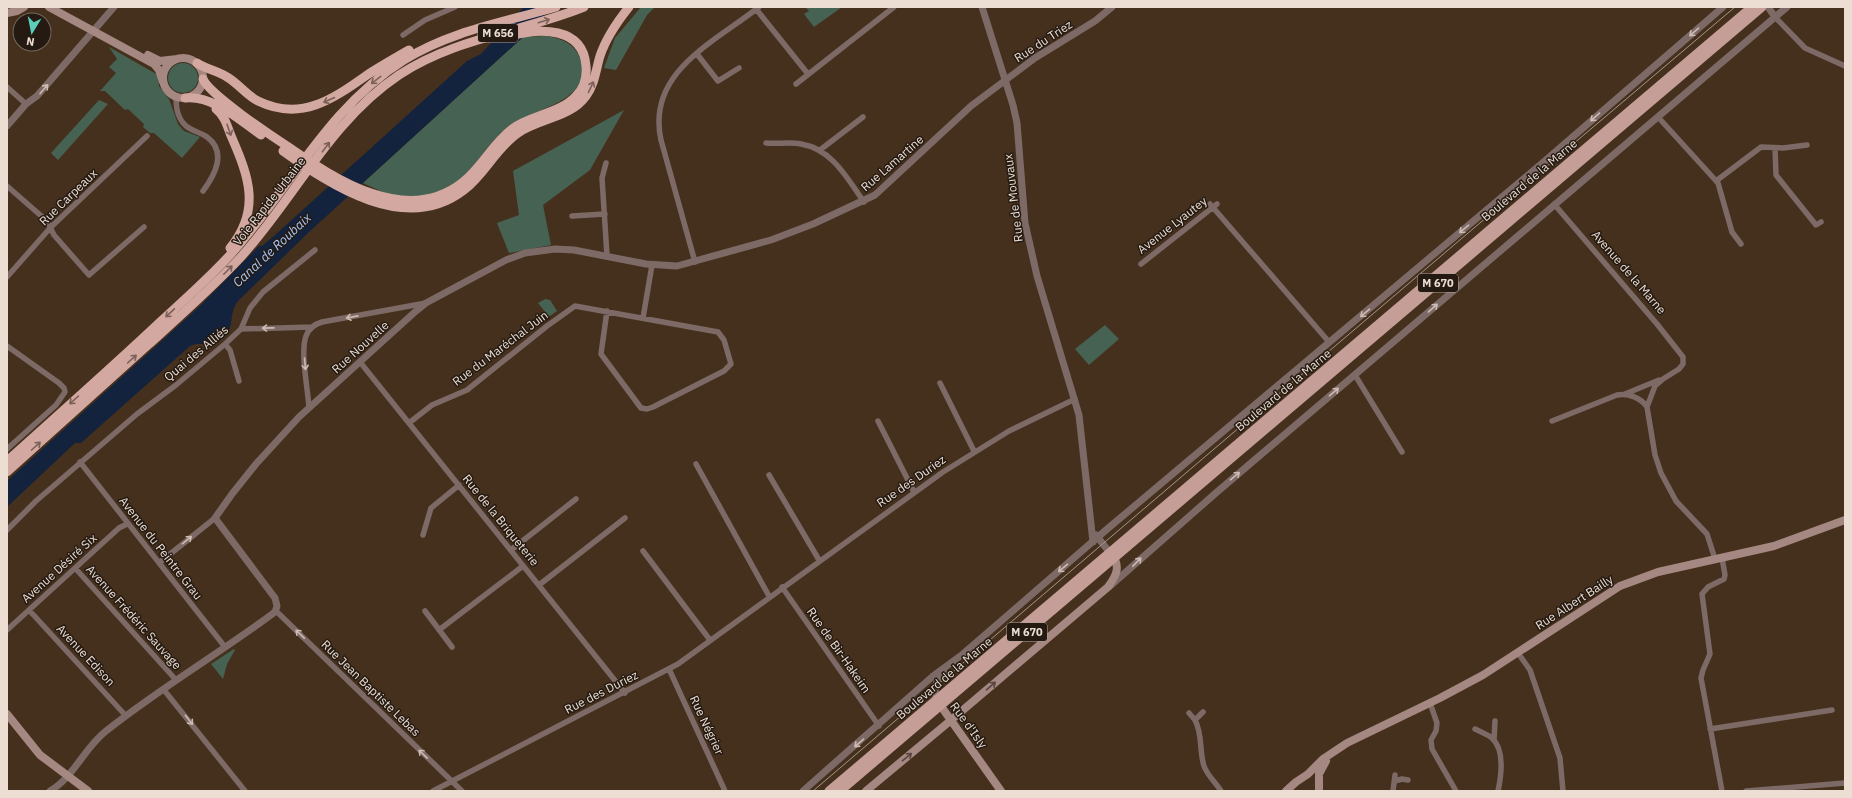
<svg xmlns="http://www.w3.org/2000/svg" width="1852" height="798" viewBox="0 0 1852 798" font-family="'IBM Plex Sans',sans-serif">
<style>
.green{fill:#466252}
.water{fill:#13223d}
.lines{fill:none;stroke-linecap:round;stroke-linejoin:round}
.minor{stroke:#7d6a66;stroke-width:5.5}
.tertiary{stroke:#7d6a66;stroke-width:7}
.secondary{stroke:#a58882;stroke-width:8}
.primary{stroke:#c49e97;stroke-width:9}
.trunk{stroke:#d2a8a0;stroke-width:9}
.tram{stroke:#a59486;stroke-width:1}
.oneway{stroke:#7b6159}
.oneway2{stroke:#cbbbb2}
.oneway3{stroke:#58463f}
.labels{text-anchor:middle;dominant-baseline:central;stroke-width:3;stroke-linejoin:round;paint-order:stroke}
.shield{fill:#241a12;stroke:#b0a399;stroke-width:1}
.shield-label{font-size:11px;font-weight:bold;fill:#ecded3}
.street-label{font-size:12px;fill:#ecded3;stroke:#241a12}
.water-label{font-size:13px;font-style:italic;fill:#a7c8fe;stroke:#241a12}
</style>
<rect width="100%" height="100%" fill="#45301d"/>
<!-- green -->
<path class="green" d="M641,7h14l-8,8 -31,55 -12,-2 11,-30z
M805,7h37l-28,20 -10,-13 5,-3z
M544,36c13,1 29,6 35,20 19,45 -46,52 -70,70 -15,11 -25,27 -37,41 -20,25 -56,36 -87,26 -7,-3 -15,-7 -22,-10l160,-146z
M109,47l49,28 1,11 10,13 9,25 6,7 16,6 -18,21 -28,-25h-4l-7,-6 1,-3 -16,-15 -3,1 -20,-19h-5l16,-18 -7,-6 8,-8z
M168 78a15 15 0 1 1 30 0a15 15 0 1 1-30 0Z
M99,100l9,4 -50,56 -7,-7z
M624,110l-34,60 -47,35 8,40 -42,8 -12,-30 22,-8 -6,-44z
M545,299l5,1 7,11 -10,7v-4l-9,-11z
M1105,325l14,14 -30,26 -14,-16z
M234,649l1,1 -8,14 -4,15 -12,-15z"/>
<!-- water -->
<path class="water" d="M524,7h29l-30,30 -214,195 -70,68c-14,15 1,33 -25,43 -8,3 -15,-1 -24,3l-109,97h-6l-68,64v-26l192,-174 60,-61h3l12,-10 193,-175 14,-7z"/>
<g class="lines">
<!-- minor -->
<path class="minor" d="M756,9l52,65
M1775,17l30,31 40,18
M403,35l22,-15 30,-13
M697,54l21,27 21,-13
M796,84l98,-77
M7,87l19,17
M176,96c0,11 1,21 9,29 6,6 15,7 22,12 20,15 8,38 -4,54
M1658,117l60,66 14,49 9,12
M766,143c12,1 24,-1 35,1 31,5 46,34 63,58
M1775,148l1,27 40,50 5,-3
M820,150l43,-33
M606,163l-4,15 5,78
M1716,181l45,-34 22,1 24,-3
M7,186l40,35 7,14 35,40 55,-48
M1210,204l119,138
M1554,204l103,120 26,33v7l-4,5 -16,10 -8,7 -8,21
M572,216l33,-2
M695,262l-34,-122c-15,-68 54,-98 98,-133
M1141,264l76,-60
M7,277l44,-50 96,-91
M643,318l9,-53
M241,329l71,-2
M225,344l5,6 9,31
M7,346l52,37 5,5 1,4 -9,13 -49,44
M360,362l265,331
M1355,375l47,77
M940,383l34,68
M1625,394l34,-14
M309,408c-1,-19 -9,-56 -3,-72 3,-8 9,-12 16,-14l104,-19
M878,421l36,71
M1552,421l65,-26c12,-2 24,3 30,12l8,48 6,18 15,28 31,33 8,25
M409,423l23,-18 35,-15 80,-64 28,-20 143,26 6,8 7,24 -7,7 -71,36 -6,2 -6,-1 -40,-54 6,-43
M80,462l145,185
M696,464l73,132
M769,475l50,85
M7,530l29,-29 101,-87 39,-29 49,-41 16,-15 9,-21 13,-16 52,-42
M423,535l8,-27 28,-23
M511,550l65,-51
M643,551l67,89
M1722,558l3,17 -1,4 -16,8 -6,7 8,60 -7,16 -2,8 21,113
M159,563l56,-45
M75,568l101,112
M539,585l86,-67
M782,587l97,139
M29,610l97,106
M276,611l186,180
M425,611l27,36
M7,630l112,-102 8,-4
M439,630l84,-64
M1518,653l12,17 30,88 3,33
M669,669l56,122
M164,690l81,101
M1430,703l7,20 -1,8 -5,9 1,9 24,42
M1203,712l-8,8c8,15 4,31 9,46 3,9 12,17 17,25
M1189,713l6,7
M1475,729c6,3 12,5 17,9 13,12 9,39 6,53
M1710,729l122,-19
M1494,740l1,-19
M1395,781l7,-2 6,1
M433,791l245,-127 265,-192 66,-41 66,-32
M1393,791l2,-16
M1746,791l99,-8"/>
<!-- tertiary -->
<path class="tertiary" d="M982,7l31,98 4,18 8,100 12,53 42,139 14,127
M1768,7l7,10
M7,126l19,-22 11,-8 77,-89
M1096,535l14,18
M1110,586l107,-94 570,-485
M937,700c-4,-10 -1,-21 7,-28
M50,791c24,-14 34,-43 56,-60 54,-43 114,-78 169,-119l2,-6 -2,-8 -60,-80 17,-24 24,-30 43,-47 117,-106 10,-8 80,-43 19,-7 30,-4 19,1 72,14 31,2 94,-26 42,-16 62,-29 96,-89 64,-48 60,-37 17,-14
M803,791l130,-115 30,-22 143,-124 440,-370 177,-153"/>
<!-- secondary -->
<path class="secondary" d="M49,7l105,57 5,6 4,12
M7,13l10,-2 7,-4
M148,55l12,6 17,-2
M163 78a20 20 0 1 1 40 0a20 20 0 1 1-40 0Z
M938,702l63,89
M7,714l33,41 48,36
M866,791l84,-70 158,-134c9,-12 13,-21 3,-34
M1286,791l10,-9 12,-8 15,-15 24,-16 93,-45 43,-23 137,-89 38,-14 116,-26 71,-26
M1319,791v-17l7,-13"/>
<!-- primary -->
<path class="primary" d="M829,791l923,-784
M840,791l922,-784"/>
<!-- trunk -->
<path class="trunk" d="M197,63c9,6 21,8 30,14 12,7 19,18 31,24 43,21 75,-2 109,-26 14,-9 28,-17 42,-25
M203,79c6,15 67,56 84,67 49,34 120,81 176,36 19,-15 29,-38 49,-53 19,-14 47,-15 64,-33 8,-8 11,-19 10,-30 -3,-40 -47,-38 -75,-30
M185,98c28,-3 54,22 76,37
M216,109c10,8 11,18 16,29 17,39 29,72 -2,110
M283,151c49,35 123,84 181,39 21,-16 32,-42 54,-57 22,-15 52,-15 68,-37 9,-12 10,-27 14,-40 6,-18 17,-34 29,-49
M7,461c51,-46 102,-91 152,-138 24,-22 49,-44 71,-68 60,-66 97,-147 174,-195 46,-29 101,-38 152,-53
M7,472c47,-42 94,-85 141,-127 31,-28 63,-56 92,-87 54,-59 90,-137 159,-183 56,-37 123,-43 185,-68"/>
<!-- tram -->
<path class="tram" d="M813,791c307,-262 614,-524 922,-784"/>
</g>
<!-- one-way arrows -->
<defs><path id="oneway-shaft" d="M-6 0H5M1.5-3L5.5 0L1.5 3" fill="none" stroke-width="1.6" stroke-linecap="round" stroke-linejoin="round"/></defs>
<g class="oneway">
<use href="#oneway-shaft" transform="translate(544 21) rotate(-17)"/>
<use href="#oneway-shaft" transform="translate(376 80) rotate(142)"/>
<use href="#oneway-shaft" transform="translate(591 87) rotate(-65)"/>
<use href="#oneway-shaft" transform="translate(329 100) rotate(156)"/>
<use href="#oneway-shaft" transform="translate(229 130) rotate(71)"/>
<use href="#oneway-shaft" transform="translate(326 147) rotate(-53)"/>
<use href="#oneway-shaft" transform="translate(228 270) rotate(-45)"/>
<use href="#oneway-shaft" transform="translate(170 313) rotate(137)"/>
<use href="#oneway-shaft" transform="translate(132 359) rotate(-42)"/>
<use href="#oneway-shaft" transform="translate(74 400) rotate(138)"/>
<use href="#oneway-shaft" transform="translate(36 446) rotate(-42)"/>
</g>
<g class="oneway2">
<use href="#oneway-shaft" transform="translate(1694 32) rotate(139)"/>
<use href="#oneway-shaft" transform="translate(44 89) rotate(-49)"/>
<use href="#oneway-shaft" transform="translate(1595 117) rotate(139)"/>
<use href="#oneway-shaft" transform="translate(1464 229) rotate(140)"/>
<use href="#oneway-shaft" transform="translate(1433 308) rotate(-41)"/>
<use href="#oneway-shaft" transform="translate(1365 313) rotate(140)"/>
<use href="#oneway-shaft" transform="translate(352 317) rotate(169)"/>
<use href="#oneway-shaft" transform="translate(268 328) rotate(179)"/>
<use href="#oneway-shaft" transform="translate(305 364) rotate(85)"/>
<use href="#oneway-shaft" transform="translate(1334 392) rotate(-41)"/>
<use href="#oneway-shaft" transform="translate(1235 476) rotate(-40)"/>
<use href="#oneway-shaft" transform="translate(187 540) rotate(-39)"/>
<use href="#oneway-shaft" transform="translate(1137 562) rotate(-46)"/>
<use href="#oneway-shaft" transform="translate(1063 568) rotate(140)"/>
<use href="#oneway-shaft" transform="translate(300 634) rotate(-136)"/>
<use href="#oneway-shaft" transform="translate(189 720) rotate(52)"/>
<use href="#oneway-shaft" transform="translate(859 743) rotate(139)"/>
<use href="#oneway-shaft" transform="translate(423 754) rotate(-136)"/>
</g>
<g class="oneway3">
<use href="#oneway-shaft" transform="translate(991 686) rotate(-41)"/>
<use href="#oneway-shaft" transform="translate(907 757) rotate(-39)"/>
</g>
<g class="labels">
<!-- shield labels -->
<g class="shield">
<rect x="478" y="24" width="40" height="18" rx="3"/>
<rect x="1418" y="274" width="40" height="18" rx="3"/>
<rect x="1007" y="623" width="40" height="18" rx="3"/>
</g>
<g class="shield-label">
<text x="498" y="33">M 656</text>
<text x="1438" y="283">M 670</text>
<text x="1027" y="632">M 670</text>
</g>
<!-- street labels -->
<g class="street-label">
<text transform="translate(1043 41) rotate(-33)">Rue du Triez</text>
<text transform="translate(892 163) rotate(-41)">Rue Lamartine</text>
<text transform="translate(1529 180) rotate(-40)">Boulevard de la Marne</text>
<text transform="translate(68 197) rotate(-44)">Rue Carpeaux</text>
<text transform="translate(1013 198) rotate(-97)">Rue de Mouvaux</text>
<text transform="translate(269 201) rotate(-52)">Voie Rapide Urbaine</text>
<text transform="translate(1172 225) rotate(-38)">Avenue Lyautey</text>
<text transform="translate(1629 272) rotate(49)">Avenue de la Marne</text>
<text transform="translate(360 347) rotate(-42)">Rue Nouvelle</text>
<text transform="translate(500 348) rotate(-37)">Rue du Maréchal Juin</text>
<text transform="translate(196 353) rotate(-40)">Quai des Alliés</text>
<text transform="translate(1283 390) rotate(-40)">Boulevard de la Marne</text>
<text transform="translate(911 481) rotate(-35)">Rue des Duriez</text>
<text transform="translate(501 520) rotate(51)">Rue de la Briqueterie</text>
<text transform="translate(161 548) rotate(52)">Avenue du Peintre Grau</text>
<text transform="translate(59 568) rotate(-42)">Avenue Désiré Six</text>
<text transform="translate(1574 602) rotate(-33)">Rue Albert Bailly</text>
<text transform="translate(134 617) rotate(48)">Avenue Frédéric Sauvage</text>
<text transform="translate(839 650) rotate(55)">Rue de Bir-Hakeim</text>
<text transform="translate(86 655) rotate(47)">Avenue Edison</text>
<text transform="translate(944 678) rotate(-40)">Boulevard de la Marne</text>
<text transform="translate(371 688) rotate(44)">Rue Jean Baptiste Lebas</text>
<text transform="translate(601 692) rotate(-27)">Rue des Duriez</text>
<text transform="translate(707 725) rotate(65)">Rue Négrier</text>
<text transform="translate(969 725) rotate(54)">Rue d'Isly</text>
</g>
<!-- water labels -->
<g class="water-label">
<text transform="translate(272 250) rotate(-43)">Canal de Roubaix</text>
</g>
</g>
<!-- border -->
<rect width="1852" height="798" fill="none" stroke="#ecded3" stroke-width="16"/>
<!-- north arrow -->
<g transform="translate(32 32) rotate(190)"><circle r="19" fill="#241a12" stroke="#74685f"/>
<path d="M0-3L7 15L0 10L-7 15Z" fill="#5bcebb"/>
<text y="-6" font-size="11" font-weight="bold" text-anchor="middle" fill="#ecded3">N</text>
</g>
</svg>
